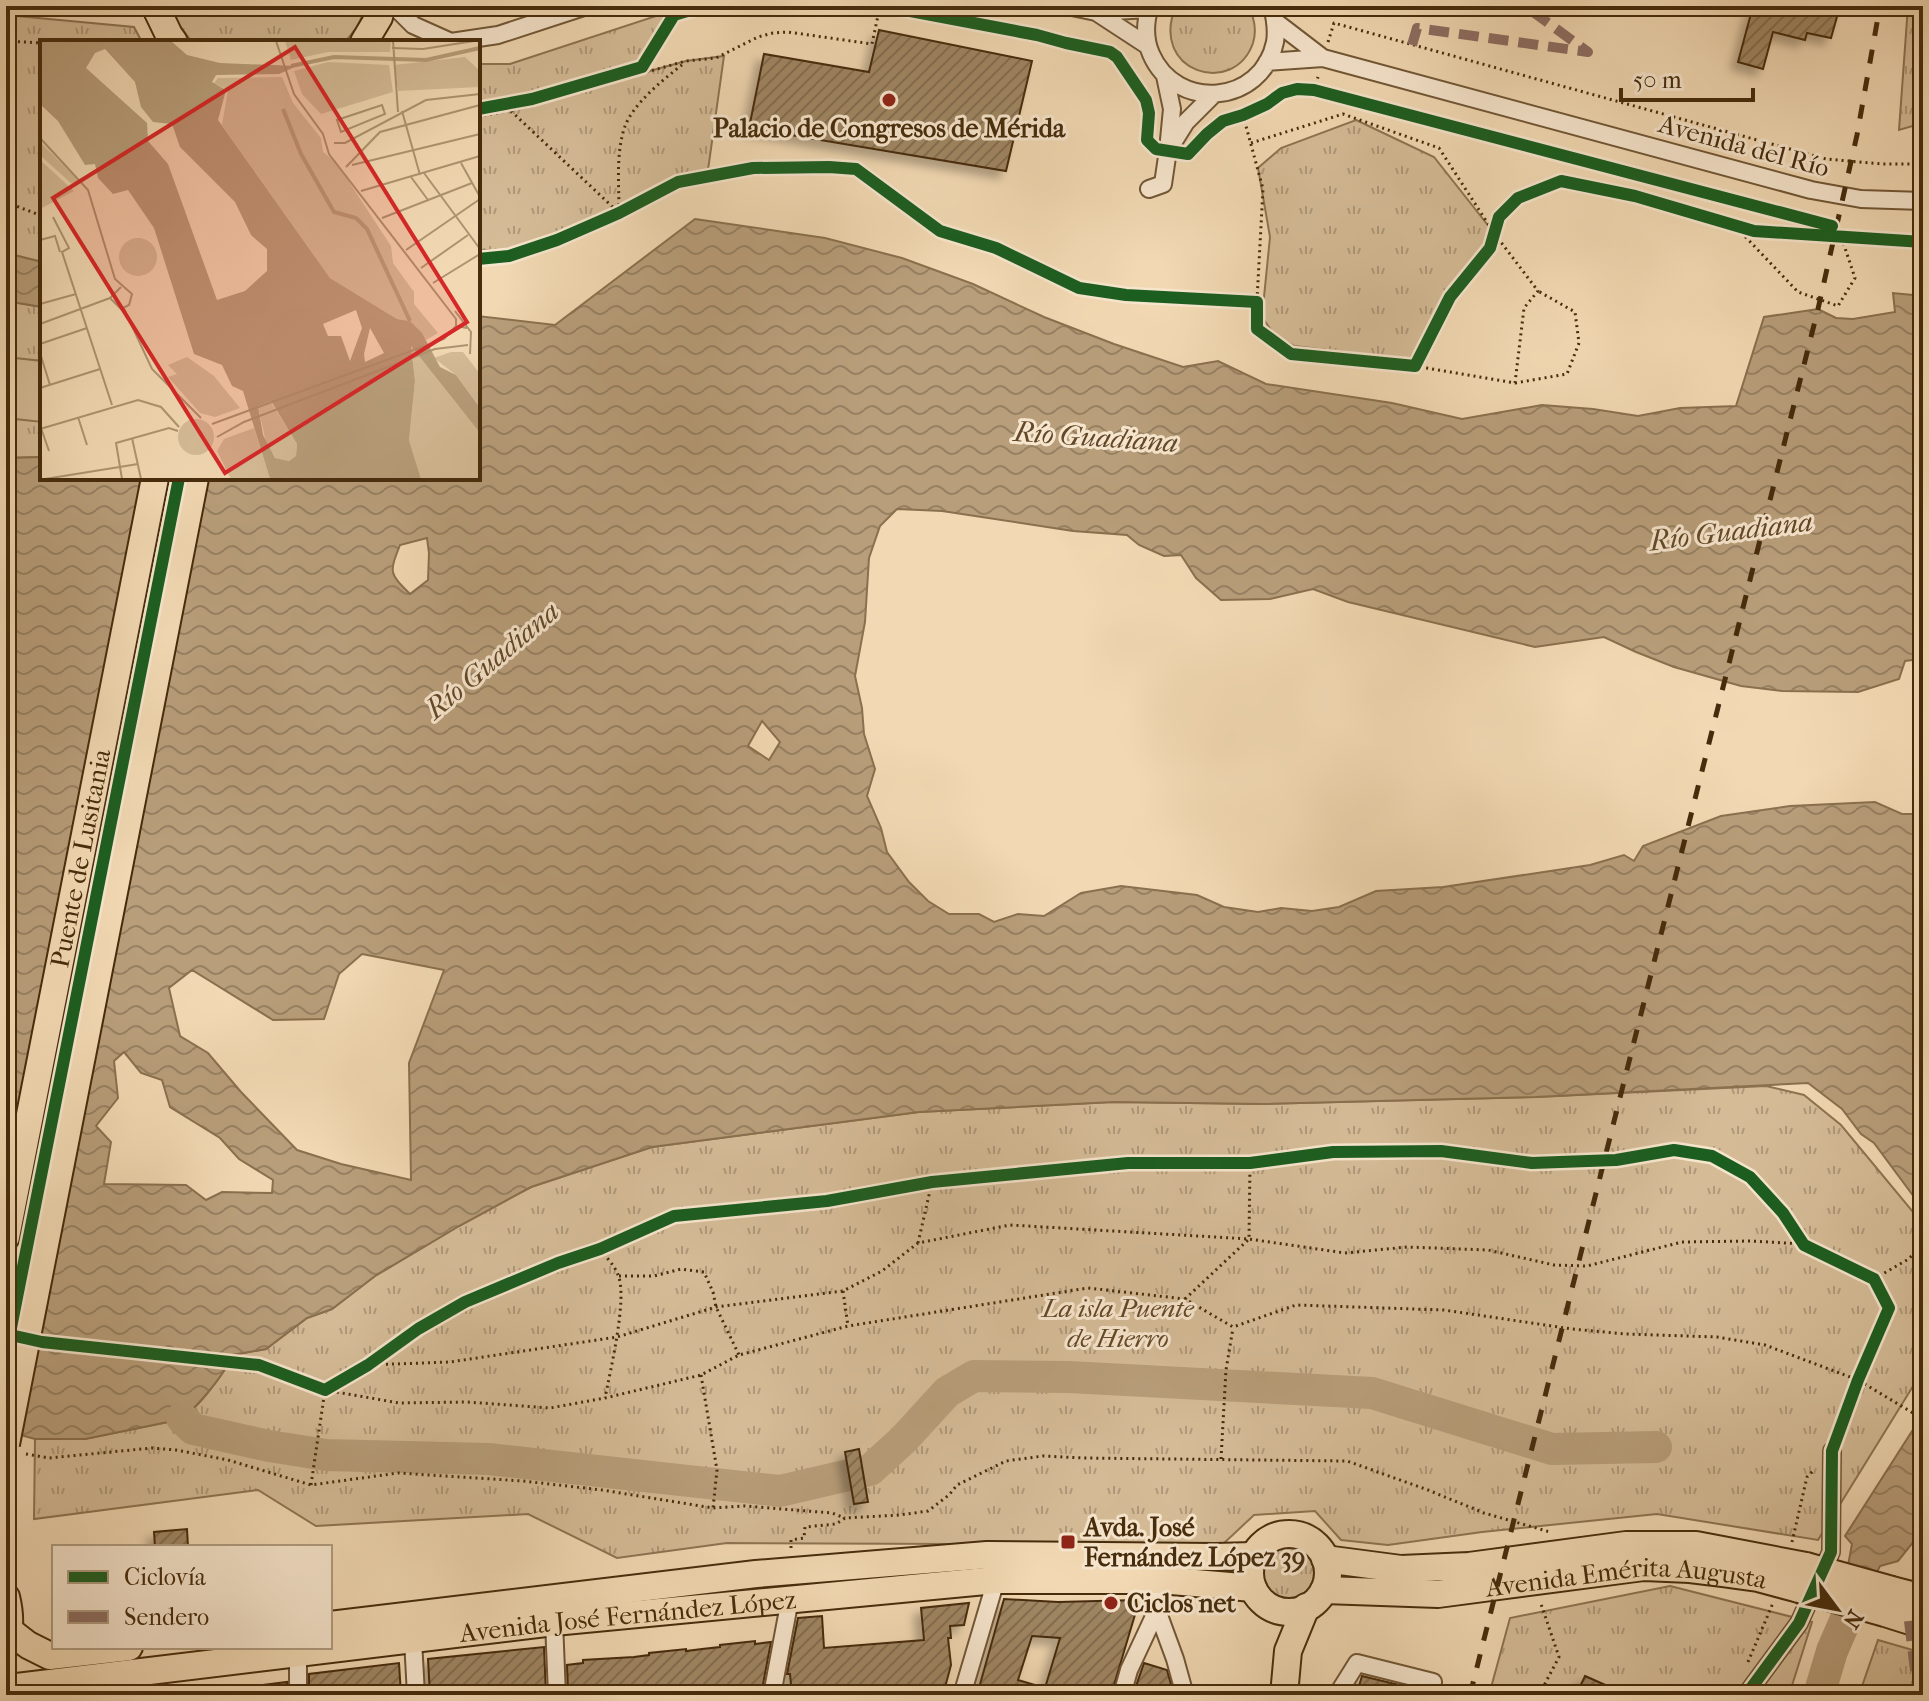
<svg xmlns="http://www.w3.org/2000/svg" width="1929" height="1701" viewBox="0 0 1929 1701" font-family="'IM FELL French Canon',serif">
<style>
.grass{fill:url(#grass-tufts);stroke:#8e7452;stroke-width:2}
.pitch{fill:#d5bc97;stroke:#8e7452;stroke-width:2}
.water{fill:url(#water-waves);stroke:#8a704e;stroke-width:2;fill-rule:evenodd}
.pier{fill:#f2d9b3}
.lines{fill:none;stroke-linecap:round;stroke-linejoin:round}
.river{stroke:#b89e7a;stroke-width:32}
.building{fill:url(#building-hatch);stroke:#462c0c;stroke-width:2;fill-rule:evenodd;filter:url(#shadow)}
.street-casing{stroke:#715736;stroke-width:20}
.primary-casing{stroke:#462c0c;stroke-width:30}
.path{stroke:#462c0c;stroke-width:3;stroke-dasharray:2 4;stroke-linecap:butt}
.street{stroke:#f7e6ce;stroke-width:16}
.primary{stroke:#f2d9b3;stroke-width:26}
.rail{stroke:#462c0c;stroke-width:5;stroke-dasharray:14 14;stroke-linecap:butt}
.primary-bridge-casing{stroke:#462c0c;stroke-width:30;stroke-linecap:butt}
.primary-bridge{stroke:#f2d9b3;stroke-width:26}
.quiet{stroke:#8d6e63;stroke-width:10;stroke-dasharray:20 10;stroke-linecap:butt}
.cycleway-casing{stroke:#f7e6ce;stroke-width:17}
.cycleway{stroke:#1b5e20;stroke-width:12}
.poi-dot{fill:#8f2418;stroke:#f7e6ce;stroke-width:3}
.labels{text-anchor:middle;dominant-baseline:central;stroke-width:6;stroke-linejoin:round;paint-order:stroke}
.poi-label{font-size:26px;font-weight:bold;fill:#462c0c;stroke:#f7e6ce;text-anchor:start}
.street-label{font-size:26px;fill:#462c0c;stroke:#f7e6ce}
.park-label{font-size:26px;font-style:italic;fill:#634928;stroke:#f7e6ce}
.water-label{font-size:28px;font-style:italic;fill:#624828;stroke:#f7e6ce}
.inset-river{fill:none;stroke:#b89e7a;stroke-width:4}
.inset-road{fill:none;stroke:#ad9470;stroke-width:2}
.view{fill:#d62828;fill-opacity:0.15;stroke:#d62828;stroke-width:4}
.inset-edge{fill:none;stroke:#462c0c;stroke-width:4}
</style>
<defs>
<pattern id="grass-tufts" width="24" height="20" patternUnits="userSpaceOnUse" patternTransform="scale(2)"><rect width="24" height="20" fill="#d5bc97"/><path d="M3 7l-1-3M5 7V3M7 7l1-3M15 17l-1-3M17 17v-4M19 17l1-3" fill="none" stroke="#af997a"/></pattern>
<pattern id="water-waves" width="16" height="10" patternUnits="userSpaceOnUse" patternTransform="scale(2)"><rect width="16" height="10" fill="#b89e7a"/><path d="M0 5q4-4 8 0t8 0" fill="none" stroke="#978162"/></pattern>
<pattern id="building-hatch" width="6" height="6" patternUnits="userSpaceOnUse" patternTransform="scale(2)"><rect width="6" height="6" fill="#9f8663"/><path d="M-1 1l2-2M0 6l6-6M5 7l2-2" fill="none" stroke="#836e50"/></pattern>
<filter id="shadow"><feDropShadow dx="-7" dy="7" stdDeviation="4" flood-color="#0004"/></filter>
</defs>
<rect width="100%" height="100%" fill="#f2d9b3"/>
<filter id="stains"><feTurbulence type="fractalNoise" baseFrequency=".0025" numOctaves="4"/><feColorMatrix values="0 0 0 0 .2 0 0 0 0 .09 0 0 0 0 .02 0 0 0 .5 -.17"/></filter>
<radialGradient id="worn" r=".72"><stop offset=".6" stop-color="#630" stop-opacity="0"/><stop offset="1" stop-color="#630" stop-opacity=".3"/></radialGradient>
<!-- grass -->
<path class="grass" d="M170,6h197l-10,21 -12,15h-153l-13,-17z
M1176,6h72c6,11 9,24 5,37 -19,55 -105,29 -77,-37z
M1908,6h15v117l-24,7z
M665,13l-19,59 40,-11 38,-5 -17,121 -184,74 -45,-1v-186h32z
M6,15l128,12 8,15h-100v220l-36,-9z
M1356,120l78,37 60,76 -85,127 -115,-14 -19,-10 -13,-19 8,-80 -12,-69 23,-20z
M6,301l36,6v150l-36,1z
M1766,1086l38,9 37,30 82,99v146l-105,170 -161,-26 -175,18 -94,13 -47,-5 -26,-29 -61,4 -32,30 -495,-2 -110,15 -89,-44 -212,12 -58,-36 -224,29 1,-80h50l83,-17c5,-1 9,-2 13,-4 15,-8 46,-47 51,-63l34,-6 41,-31 25,-9 43,-33 84,-50 72,-39 121,-40 267,-35 194,-10 151,2 272,-7z
M1262 1573a26 26 0 1 1 52 0a26 26 0 1 1-52 0Z
M1670,1586l142,36 -23,73h-300l21,-77z
M1878,1640l45,13v42h-64z"/>
<!-- pitch -->
<path class="pitch" d="M6,357l36,4v61l-36,-4z"/>
<!-- water -->
<path class="water" d="M695,219l130,19 77,20 71,26 71,33 70,27 69,23 35,-6 48,23 126,19 70,16 80,-14 51,4 45,7 42,-8 56,-2 28,-89 54,-8 18,9 17,1 42,-7 -2,-19 30,3v368l-3,-5 -15,2 -6,18 -41,13 -76,-1 -41,-5 -67,-19 -38,-15 -32,-15 -69,10 -187,-45 -35,-13 -43,10 -49,1 -25,-22 -15,-23 -17,1 -25,-11 -12,-10 -54,-4 -131,-20 -45,-2 -17,17 -11,32 -4,64 -10,54 7,32 2,26 11,35 -8,27 14,32 6,24 22,30 19,19 21,13h30l15,8 24,-8 26,2 37,-23 40,-7 76,9 27,12 34,5 23,-4 31,3 27,-4 37,-16 67,-4 114,-17 33,-5 34,-10 10,6 9,-15 78,-30 69,-10 85,-4 27,12h21v395l-49,-66 -13,-9 -19,-25 -34,-26 -272,14 -272,7 -151,-2 -194,10 -267,35 -121,40 -72,39 -84,50 -43,33 -25,9 -41,31 -34,6c-5,16 -36,55 -51,63 -4,2 -8,3 -13,4l-83,17h-50l-29,-8v-77l38,-7 6,-3 1,-4 -6,-5 -39,-17v-860l36,-1v21h436v-162l77,9zM427,538l2,15 -1,27 -18,14c-21,-21 -21,-21 -10,-49zM762,721l18,21 -11,18 -21,-14zM362,954l82,16 -35,93 2,117 -70,-16 -44,-14 -56,-58 -33,-39 -28,-17 -11,-48 23,-18 81,50 51,-1 15,-45zM124,1052l17,21 21,7 8,27 50,31 19,21 34,21 -1,13 -50,-1 -16,8 -20,-15 -82,-1 7,-42 -15,-16 22,-28 -4,-37z
M6,253l36,9v45l-36,-6z
M1923,1414v116l-25,31 -18,5 -35,69 -13,16 20,-107 -7,-8z"/>
<!-- pier -->
<path class="pier" d="M145,478h61l-169,858 -31,-13v-142z"/>
<g class="lines">
<!-- river -->
<path class="river" d="M182,1418l11,11 76,17 57,9 162,4 292,32 90,-21 34,-31 43,-47 27,-16 95,1 303,16 180,56 104,-2
M1819,1695l13,-44 17,-39"/>
</g>
<!-- building -->
<path class="building" d="M1753,6h87l-9,32 -24,-5 -2,7 -32,-8 -10,37 -25,-7z
M879,30l153,31 -26,110 -257,-43 15,-74 105,18z
M859,1449l9,53 -14,2 -9,-52z
M187,1529l1,18h-33l-1,-15z
M1004,1599l54,3 78,-2 1,8 -26,87h-134zM1032,1636l28,2 -15,50 -27,-8z
M969,1603l-5,22 -14,1 1,12h-3l3,27 -8,30h-151l-2,-21h-3l11,-56 24,-2 2,32 100,-8 -3,-32z
M755,1641v3l16,-2 -10,53h-169v-7l-24,2 -1,-25 16,-2v-3l51,-3 15,-2v-2l37,-4v2l16,-2 18,-2v-2z
M544,1647l2,48h-116l-2,-36z
M399,1663l2,32h-92v-21z
M1144,1663l23,7 7,25h-41z
M1362,1676l58,14 -1,5h-54l-8,-2z
M1585,1676l43,19h-52z
M287,1682v13h-32l-1,-9z"/>
<g class="lines">
<defs>
<path id="street" d="M394,6l19,19 38,17
M1067,6l29,6 53,-3
M1150,6c-5,16 -6,32 1,48 25,58 111,51 124,-12 2,-12 0,-24 -3,-36
M1096,12l52,34
M1276,22l47,36
M451,42l47,-7 89,-29
M1267,62l56,-4 488,132 50,9 62,2
M1171,146l15,-24 27,-27
M1149,189l14,-5 5,-34 4,-41 -7,-33
M1160,1580l-3,30 18,49 10,36
M554,1622l3,73
M413,1640l3,55
M298,1695v-42
M772,1695l18,-96
M962,1695l34,-115
M1122,1695l7,-25 28,-60
M1337,1695l20,-32 76,19 -3,13
M1746,1695l53,-72 32,-71 1,-101"/>
<g id="primary">
<path d="M155,6l14,29 5,7"/>
<path d="M364,42l15,-25 3,-11"/>
<path id="s1" d="M6,1237l149,-759"/>
<circle cx="1289" cy="1573" r="39"/>
<path d="M1325,1559l76,10 68,-3 157,-21h70l110,21"/>
<path id="s2" d="M1324,1590l114,4 206,-27 46,2 33,4 35,5 41,11"/>
<path d="M1892,1590l31,8"/>
<path d="M6,1597c4,16 5,30 0,46"/>
<path d="M1885,1613l38,12"/>
<path d="M330,1625l426,-51 231,-19 228,2 38,-1"/>
<path d="M10,1631l18,14 22,11 79,-9"/>
<path id="s3" d="M6,1686l11,1 537,-65 442,-42h164l93,8"/>
<path d="M1284,1695l4,-44 18,-44"/>
</g>
</defs>
<!-- street casing -->
<use href="#street" class="street-casing"/>
<!-- primary casing -->
<use href="#primary" class="primary-casing"/>
<!-- path -->
<path class="path" d="M6,41l36,2
M1328,42l6,-19 492,136 56,5h41
M1314,90l4,-13
M511,111l108,102
M478,114l8,1 25,-5 175,-49 30,-3 42,-21 15,-4 15,-1 84,12 8,-38
M1243,115l20,74 -6,111
M1251,143l92,-29 96,34 55,85 44,58 -14,17 -9,75 -100,-17
M6,202l36,14
M619,211c0,-27 -3,-56 5,-82 8,-25 39,-49 59,-65
M1737,228l61,64 40,14 17,-28 -13,-39
M478,259l31,-3 48,-16 62,-27 59,-31 75,-14 76,-1 27,2 84,62 56,17 83,40 47,7 131,7v27l34,25 124,12 35,-69 40,-49 9,-31 19,-19 43,-17 74,15 119,35 169,11
M1515,383l52,-9 12,-31 -4,-31 -37,-21
M918,1243l14,-61
M600,1249c6,8 15,17 18,26 10,22 -8,97 -13,123
M619,1276h35l27,-7 23,3 9,20 3,15 23,48
M1874,1279l33,-19 16,-14
M843,1291l5,35
M1185,1299l64,-60 1,-76
M49,1343l210,22 66,25 43,-25 50,-36 47,-27 93,-39 42,-14 74,-33 153,-15 105,-19 196,-19h122l83,-11 108,-1 91,12 84,-3 58,-10 38,6 38,21 33,36 21,32 70,34 15,29 -31,72 -20,55
M368,1365l82,-3 167,-25 99,-30 127,-16 39,-20 36,-28 92,-18 239,14 96,14 62,-6 81,3 66,15 33,1 95,-24 69,-1 52,3
M701,1375l16,95 -4,38
M26,1454l23,4 103,-10 24,2 52,10 83,25 87,-12 125,8 79,9 111,18 32,-2 87,7 13,5
M1221,1459l5,-89 7,-42
M311,1485l14,-95 74,13 68,-1 83,6 55,-10 96,-23 38,-20 109,-29 240,-38 97,11 48,28 63,-22 148,5 128,19 54,5 91,3 48,8 93,35 65,39
M1792,1542l15,-65 7,-7
M791,1548v-8l13,-2 1,-11 31,-3 9,-6 55,-3 28,-4 21,-16 8,-10 49,-24 37,-5 40,2 264,3 81,29 56,23 66,19
M1748,1662l25,-59
M1539,1695l20,-38 -19,-56"/>
<!-- street -->
<use href="#street" class="street"/>
<!-- primary -->
<use href="#primary" class="primary"/>
<!-- rail -->
<path class="rail" d="M1470,1695l348,-1386 39,-174 23,-129"/>
<defs>
<path id="primary-bridge" d="M6,1444l189,-966
M1806,1566l86,24
M1799,1589l86,24"/>
</defs>
<!-- primary-bridge casing -->
<use href="#primary-bridge" class="primary-bridge-casing"/>
<!-- primary-bridge -->
<use href="#primary-bridge" class="primary-bridge"/>
<!-- quiet -->
<path class="quiet" d="M1412,45l5,-17 171,24 -63,-46
M1909,1621l9,74"/>
<defs>
<path id="cycleway" d="M884,6l153,29 29,8 44,9 7,5 29,43 3,13 -2,27 9,9 32,5 19,-20 16,-13 20,-6 24,-11 15,-11 15,-4 17,1 518,136
M478,109l54,-10 110,-32 32,-52 30,-9
M478,259l31,-3 48,-16 62,-27 59,-31 75,-14 76,-1 27,2 84,62 56,17 83,40 47,7 131,7v27l34,25 124,12 35,-69 40,-49 9,-31 19,-19 43,-17 74,15 119,35 169,11
M6,1334l36,8 217,23 66,25 43,-25 50,-36 47,-27 93,-39 42,-14 74,-33 153,-15 105,-19 196,-19h122l83,-11 108,-1 91,12 84,-3 58,-10 38,6 38,21 33,36 21,32 70,34 15,29 -31,72 -26,71 -1,101 -32,71 -53,72
M6,1353l173,-875"/>
</defs>
<!-- cycleway casing -->
<use href="#cycleway" class="cycleway-casing"/>
<!-- cycleway -->
<use href="#cycleway" class="cycleway"/>
</g>
<!-- markers -->
<g class="poi-dot">
<circle cx="889" cy="100" r="8"/>
<rect x="1060" y="1534" width="16" height="16" rx="4"/>
<circle cx="1111" cy="1603" r="8"/>
</g>
<g class="labels">
<!-- poi labels -->
<g class="poi-label">
<text x="889" y="128" text-anchor="middle">Palacio de Congresos de Mérida</text>
<text x="1084" y="1527">Avda. José<tspan x="1084" dy="30">Fernández López 39</tspan></text>
<text x="1127" y="1603">Ciclos net</text>
</g>
<!-- street labels -->
<g class="street-label">
<text transform="translate(1744 146) rotate(15)">Avenida del Río</text>
<text stroke="none"><textPath href="#s1" startOffset="386">Puente de Lusitania</textPath></text>
<text stroke="none"><textPath href="#s2" startOffset="304">Avenida Emérita Augusta</textPath></text>
<text stroke="none"><textPath href="#s3" startOffset="626">Avenida José Fernández López</textPath></text>
</g>
<!-- park labels -->
<g class="park-label">
<text x="1118" y="1308">La isla Puente<tspan x="1118" dy="30">de Hierro</tspan></text>
</g>
<!-- water labels -->
<g class="water-label">
<text transform="translate(1096 437) rotate(4)">Río Guadiana</text>
<text transform="translate(1731 531) rotate(-7)">Río Guadiana</text>
<text transform="translate(492 660) rotate(-40)">Río Guadiana</text>
</g>
</g>
<!-- overview -->
<g transform="translate(40 40)">
<rect width="440" height="440" fill="#f2d9b3"/>
<path d="M245,1h106l-1,11h-62l-37,8zM425,17l15,14v16l-82,4 -4,-26zM288,22l61,3 4,27 -72,22 -19,-20 -8,-23zM242,37l11,26 28,35 2,14 13,10 55,84 2,17 21,29v12l24,29 -12,7 -16,-19 -13,-2 -67,-41 -108,-153 6,-35 -14,-7 4,-5zM0,102l38,38 -5,5 -33,-30zM0,120l34,31 -34,18zM79 217a19 19 0 1 1 38 0a19 19 0 1 1-38 0ZM371,306l69,87v46h-59l-12,-39 6,-59zM411,312h12l17,22v34l-24,-33 -22,-17zM147,317l27,19 26,32 -25,9 -15,-4 -32,-36 9,-3 -9,-9zM230,361l27,43 -1,12 -7,5 -14,-3 -9,-16 -8,-36zM138 397a18 18 0 1 1 36 0a18 18 0 1 1-36 0ZM214,388l16,51h-39l-14,-28 7,-12z" fill="#d5bc97"/>
<path d="M0,1h131l16,14 33,8 77,3 -18,8 -63,1 -4,7 14,8 -8,30 112,158 67,41 13,2 12,12 18,34 16,8 24,33v25l-69,-87 4,35 -6,59 12,39h-151l-27,-88 -11,-5 -10,-21 -28,-11 -40,-126 -26,-38 -15,4 -15,-16 -3,-14 -10,1 -27,-44 -18,-17zM65,9l30,33 6,25 12,15 19,2 8,23 55,55 16,33 16,14v22l-22,20 -28,9 -49,-136 -20,-23 -1,-18 -61,-55 9,-15zM316,270l6,18 -12,33 -9,-25h-13l-5,-12zM330,288l14,25 -19,9 -1,-8zM231,361l26,43 -1,12 -7,5 -14,-3 -12,-23 -5,-29z" fill="#b89e7a" fill-rule="evenodd"/>
<path class="inset-river" d="M251,26l43,-9 92,3 54,-12M243,69l18,45 33,58 22,6 11,11 43,92"/>
<path class="inset-road" d="M236,1l18,53 29,40 6,20 127,165v7M353,1l5,71M352,8l31,1 51,-8M342,65l3,9 -44,18 -4,-12zM362,71l18,64M0,98l48,52 27,89 17,15 -3,11 -8,4 -11,-11 11,-11M294,103h11l81,-43 54,-6M421,123l19,34M312,125l128,-31M306,127l34,-35 100,-27M384,133l56,76M371,137l17,23M321,151l119,-35M13,177l16,31 -7,4 50,153M342,178l90,-35M0,200l15,-4 5,16M366,210l74,-51M381,228l47,-33M393,243l47,-29M0,264l36,-10M84,269l28,60 49,49M415,271l16,21 -1,22M0,284l70,-26M0,304l47,-16M0,313l10,32M0,348l60,-19M38,377l9,28M172,384l232,-85 12,-13 11,2M1,388l8,23M0,389l98,-29 23,7 18,20M177,397l27,-15 191,-73 33,-4M92,398l9,41M5,439l93,-15M82,439l-6,-36 53,-15 9,3"/>
<path class="view" d="M255,7l172,275 -242,151 -172,-275z"/>
<rect width="440" height="440" class="inset-edge"/>
</g>
<!-- margin -->
<rect width="1929" height="1701" fill="none" stroke="#f2d9b3" stroke-width="32"/>
<rect x="8" y="8" width="1913" height="1685" fill="none" stroke="#462c0c" stroke-width="4"/>
<rect x="16" y="16" width="1897" height="1669" fill="none" stroke="#462c0c" stroke-width="2"/>
<!-- legend -->
<rect x="52" y="1545" width="280" height="104" fill="#f7e6ce" stroke="#b09c80" stroke-width="2"/>
<rect x="68" y="1571" width="40" height="12" fill="#1b5e20" stroke="#b09c80" stroke-width="2"/>
<text x="124" y="1585" font-size="24" fill="#462c0c">Ciclovía</text>
<rect x="68" y="1611" width="40" height="12" fill="#8d6e63" stroke="#b09c80" stroke-width="2"/>
<text x="124" y="1625" font-size="24" fill="#462c0c">Sendero</text>
<!-- north arrow -->
<g transform="translate(1837 1609) rotate(122)" stroke="#f7e6ce" stroke-width="6" paint-order="stroke">
<path d="M0-6L14 30L0 20L-14 30Z" fill="#462c0c"/>
<text y="-12" font-size="22" font-weight="bold" text-anchor="middle" fill="#462c0c">N</text>
</g>
<!-- scale -->
<path d="M1621 88v12h132v-12" fill="none" stroke="#462c0c" stroke-width="4"/>
<text x="1633" y="88" font-size="24" fill="#462c0c" stroke="#f7e6ce" stroke-width="6" paint-order="stroke">50 m</text>
<rect width="100%" height="100%" filter="url(#stains)"/>
<rect width="100%" height="100%" fill="url(#worn)"/>
</svg>
